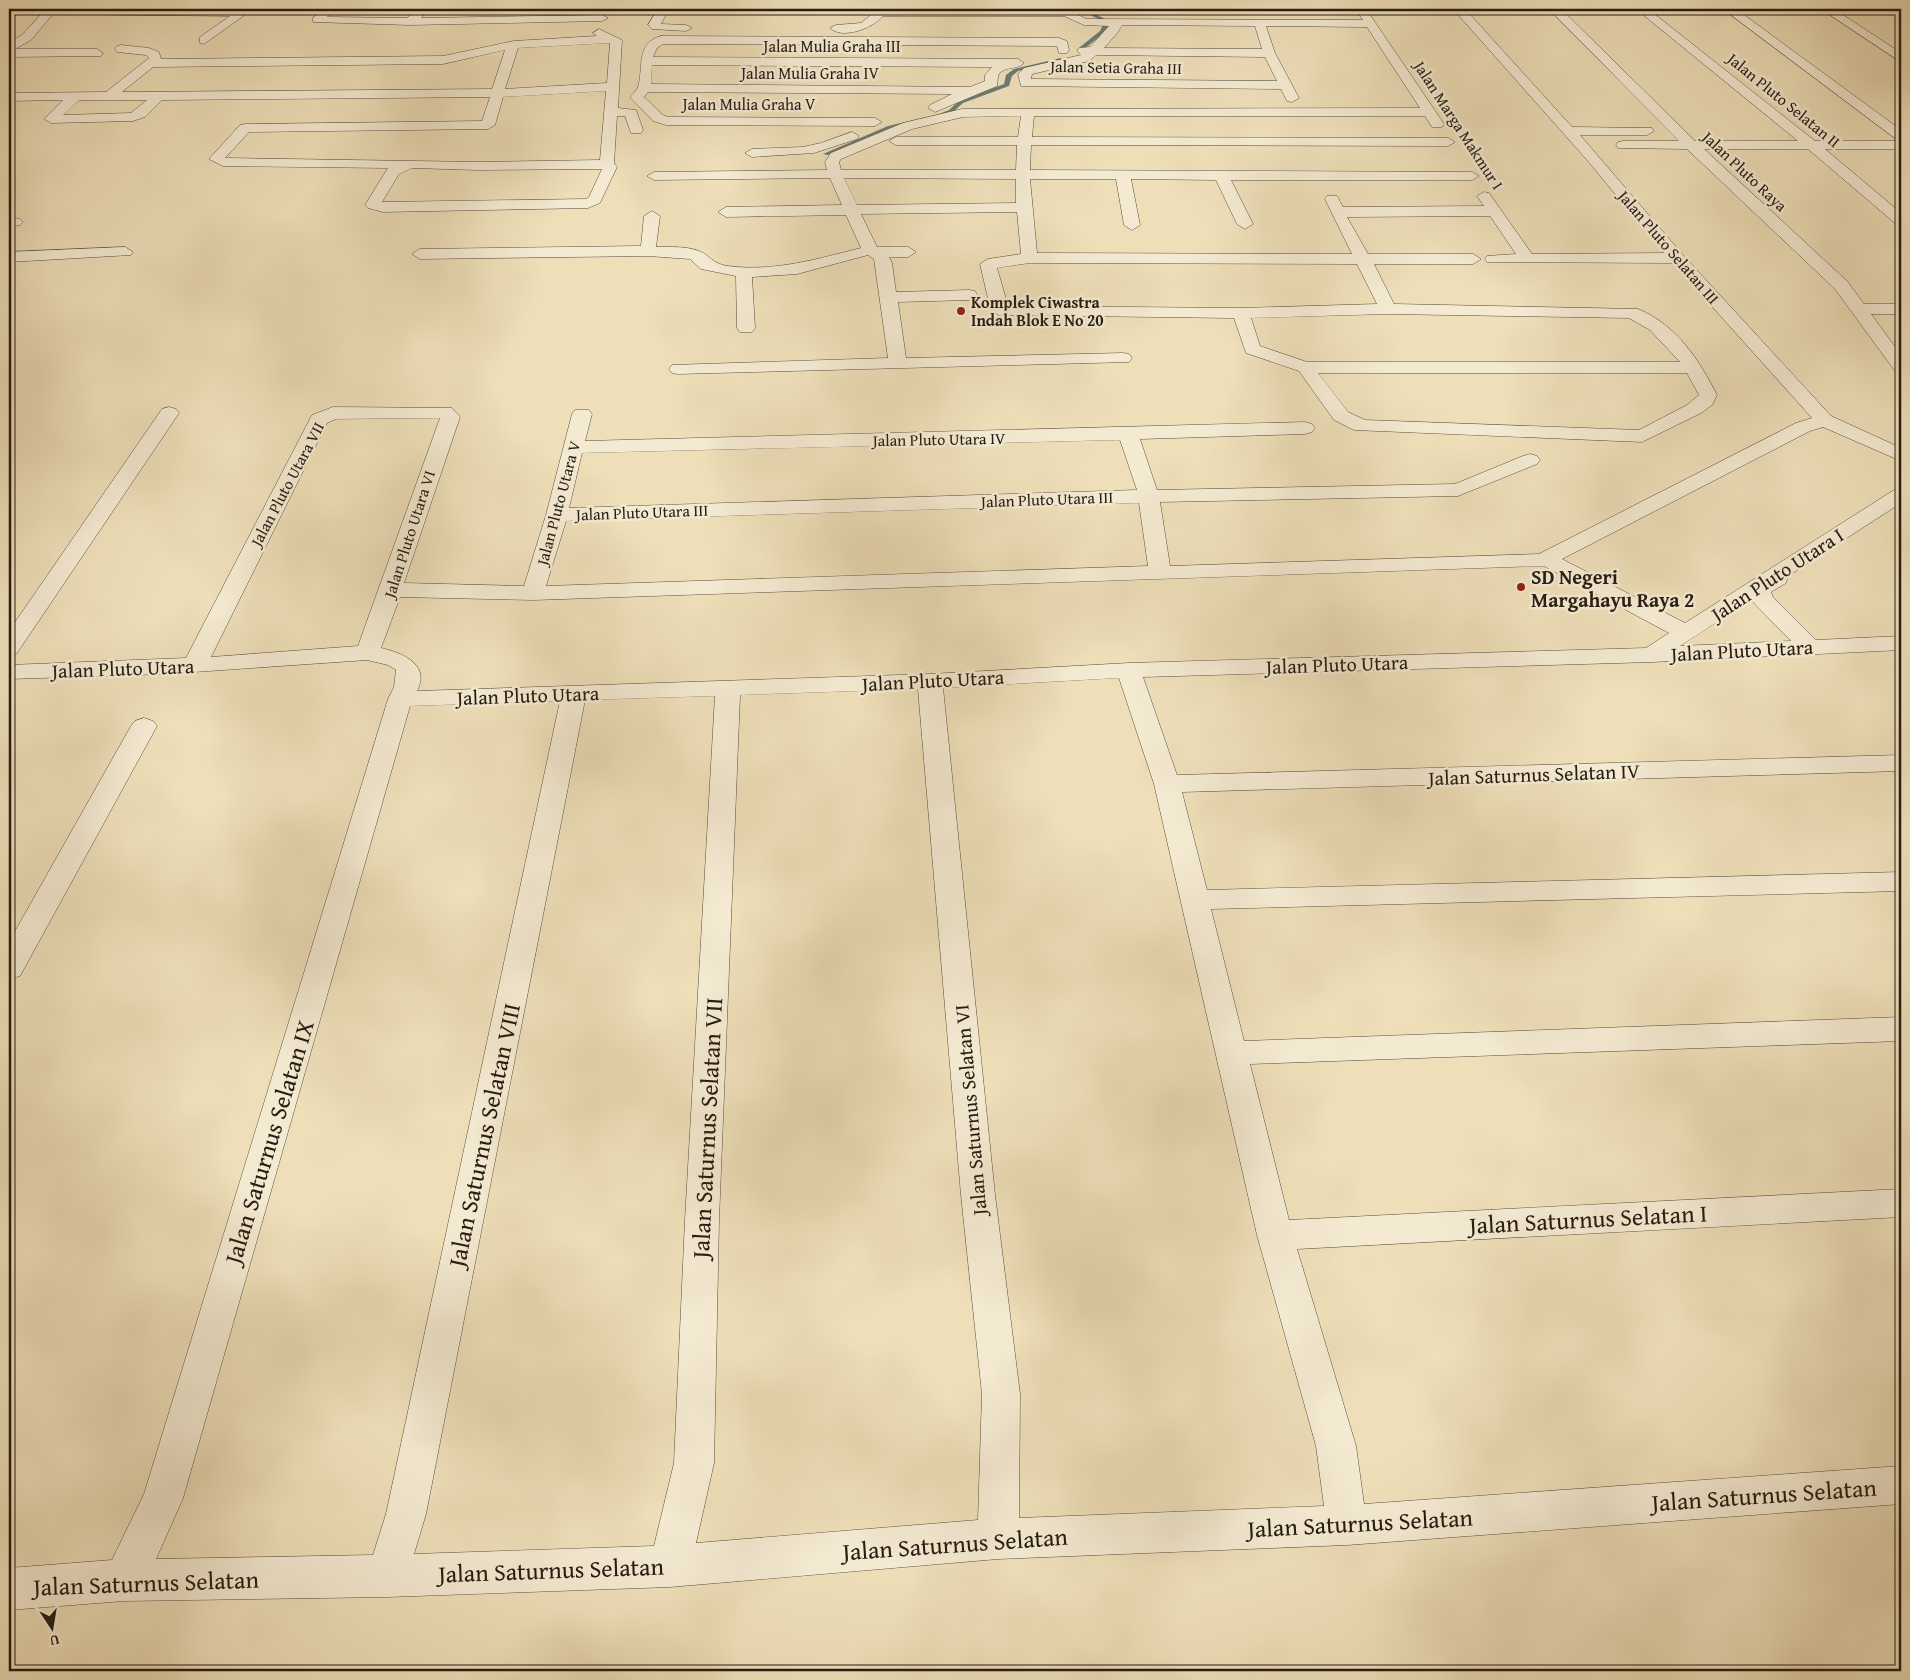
<svg xmlns="http://www.w3.org/2000/svg" width="1910" height="1680" viewBox="0 0 1910 1680" font-family="'Gentium Book Plus',serif">
<style>
.lines{fill:none;stroke-linecap:round;stroke-linejoin:round}
.stream{fill:#6c7c74;fill-rule:evenodd}
.minor-casing{stroke:#574d3c;stroke-width:1}
.minor{fill:#f4ead2;fill-rule:evenodd}
.poi-dot{fill:#8f2418;stroke:#f4ead2;stroke-width:2}
.labels{text-anchor:middle;dominant-baseline:central;stroke-width:5;stroke-linejoin:round;paint-order:stroke}
.far-street-label{font-size:16px;fill:#251c12;stroke:#f4ead2}
.far-poi-label{font-size:16px;font-weight:bold;fill:#251c12;stroke:#f4ead2;text-anchor:start}
.street-label{font-size:20px;fill:#251c12;stroke:#f4ead2}
.poi-label{font-size:20px;font-weight:bold;fill:#251c12;stroke:#f4ead2;text-anchor:start}
.near-street-label{font-size:24px;fill:#251c12;stroke:#f4ead2}
</style>
<rect width="100%" height="100%" fill="#eedfb9"/>
<filter id="stains"><feTurbulence type="fractalNoise" baseFrequency=".004" numOctaves="4"/><feColorMatrix values="0 0 0 0 .2 0 0 0 0 .09 0 0 0 0 .02 0 0 0 .5 -.17"/></filter>
<radialGradient id="worn" r=".72"><stop offset=".6" stop-color="#630" stop-opacity="0"/><stop offset="1" stop-color="#630" stop-opacity=".3"/></radialGradient>
<g class="lines">
<!-- stream -->
<path class="stream" d="M1079,9h6l20,10 -5,1z
M1103,25l5,1 -4,7 -20,16h-4v-2l20,-16z
M1061,58l2,3 -45,10 -6,5 -3,10 -46,17 -10,9 -10,4 -51,12 -64,27 -5,-1 65,-28 51,-12 10,-4 10,-9 45,-17 2,-9 8,-6z"/>
<defs>
<path id="minor" d="M46,9l193,1 14,-1 -49,35 -4,-1v-6l30,-21 -177,-2 -22,26 -16,9h82l6,4 -2,3 -92,1v-14l14,-9z
M323,9h12l-8,8 80,1 11,-9h11l-8,9 181,-3 6,3 -6,3 -192,4 -97,-3v-4z
M658,9h11l-8,15 25,1 6,3 -6,3 -34,-2 -4,-4z
M1058,9l13,2 15,8 277,1 -8,-11h11l78,115 -2,3h-10l-7,-11h-391l-2,21 416,1 7,4 -7,4 -417,-1 -1,25 442,2 7,4 -7,4h-241l22,44 -8,5 -8,-5 -21,-44 -85,-1 9,46 -8,5 -8,-5 -8,-46h-86l7,74 315,1 -27,-55 2,-3h10l6,11 141,-1 -7,-10 7,-4 5,1 43,61 132,-1 -77,-93 -134,-151h12l107,118 80,1 2,3 -7,4h-67l103,120 148,161 70,32v13l-78,-34 -13,4 -248,128 123,64 209,-133 7,-2v15l-113,73 -2,7 -15,9 2,5 43,43 85,-4v14l-249,12 -509,15 34,98 724,-20v16l-719,21 25,98 694,-18v19l-690,18 33,132 657,-24v24l-651,23 39,156 612,-31v28l-604,32 59,197 8,58 537,-38v38l-554,41 -349,14 -328,28 -283,10 -263,4 -115,9v-42l103,-8 32,-66 244,-795 6,-12 2,-17 -8,-5 -21,-5 -202,14 -156,5v-14l177,-7 126,-243 21,-8 119,1 8,9 -56,166 120,3 22,-71 26,-101 3,-4h14l3,4 -7,27 720,-19 7,2 3,4 -3,4 -7,2 -165,5 17,51 298,-6 68,-28 7,-2 7,2 3,4 -3,4 -79,32 -298,6 10,64 369,-12 257,-131 16,-5 -139,-155 -186,-1 -2,-3 2,-3 29,-2 -26,-38 -143,1 21,37h105l8,5 -8,5h-99l20,40 244,5c39,16 61,51 79,86l-5,10 -11,8 -59,29 -288,-12 -20,-10 -35,-49 -53,-18 -12,-35 -236,-3 -8,-8 -10,-43 8,-5 33,-5 -4,-42 -156,2 16,33h31l8,5 -8,5h-19l3,6 4,29 73,-2 6,1 2,4 -2,4 -6,1 -71,2 8,56 217,-5 6,1 3,4 -3,4 -451,12 -6,-1 -3,-4 3,-4 216,-7 -14,-99 -6,-4 -71,19 -45,3 3,51 -3,4h-12l-3,-4 -1,-52 -35,-7 -11,-10 -42,-3 -228,3 -8,-5 8,-5 221,-3 3,-30 8,-5 8,5 -4,31c14,0 30,-1 43,4 11,4 13,13 29,15 46,6 89,-7 133,-18l-15,-33 -120,2 -8,-5 8,-5 116,-2 -12,-27 -176,2 -7,-4 7,-4 173,-2 -2,-8 6,-9 72,-30 59,-14 458,-1 -53,-81 -101,-1 9,27 24,45 -7,4 -5,-1 -6,-12 -260,-3 -3,-12 6,-6 57,-13 -4,-4 2,-3 11,-1 19,-21 -25,-1 -20,-9h-181c-10,12 -40,24 -53,12l6,-3 25,-2 13,-11 12,-2zM1122,25l133,1 7,23 -158,-1 14,-16zM1096,55l169,2 12,24 -246,-2 1,-5 57,-13zM1021,116l-3,21h-122l-7,4 7,4h121l-1,25h-175l-2,-8 2,-3 71,-30 51,-12zM844,178l172,1v24l-159,2zM1030,263l327,1 20,40 -136,4 -233,-2 -11,-38zM1388,314l241,4 21,12 30,32h-373l-47,-16 -9,-28zM1318,373h369l12,22 -12,10 -48,25 -274,-10 -17,-8zM440,418l-82,228 -147,11 116,-234 9,-4zM1120,440l17,50 -568,18 13,-55zM1139,503l9,63 -602,20 20,-65zM1544,566l125,67 -23,15 -517,15 -199,11 -513,17c14,-27 -15,-38 -36,-43l19,-51 133,3zM1751,600l40,41 -111,5zM1119,678l35,106 103,451 59,211 8,60 -305,12 1,-124 -25,-199 -52,-507zM918,689l43,506 21,199 -4,126 -282,23 18,-80 5,-243 21,-525zM715,696l-30,524 -11,243 -20,83 -240,8 12,-40 159,-814zM560,701l-174,813 -13,41 -217,4 27,-61 227,-792z
M1549,9h12l134,132h103l-162,-132h12l167,132h86v8h-76l76,64v13l-5,-2 -88,-75h-104l143,132 17,23h37v10h-30l30,41v17l-6,-1 -60,-82 -148,-140 -69,-1 -2,-3 2,-3 5,-1h56z
M1723,9h13l165,121v10l-5,-1z
M1821,9h13l67,44v9z
M599,29l23,11 -4,68 18,2 7,20 -2,3h-10l-6,-17h-8l-3,47 3,4 -17,36 -12,5 -205,4 -15,-4 -3,-3 23,-37 -165,-2 -14,-7 31,-34 5,-1 237,-3 8,-24 -328,3 -17,17 -12,4 -82,2 -7,-4 19,-19 -54,1v-8l97,-1 43,-34 -3,-3 -29,-3 -2,-3 2,-3 4,-1 28,3 10,4 2,7 282,-3 71,-15 83,-5 -4,-3zM610,43l-3,40 -102,6 13,-41zM505,50l-13,39 -370,3 31,-25 290,-3zM606,91l-6,69 -122,2 -253,-4 24,-26 239,-3 7,-4 8,-28zM79,100h68l-16,13 -68,2zM412,168l66,2 124,-1 -13,28 -3,2 -204,3 17,-28z
M661,36l398,2 8,3 2,9 -2,3h-8l-2,-7 -394,-2 -6,4 -4,9 365,2 6,4c-6,7 -20,3 -25,11 -2,4 -1,8 -2,12l-62,26 -7,-4 2,-3 22,-11 -304,-2 -4,5 19,18 5,2 207,1 7,4 -7,4 -209,-1 -13,-4 -23,-24c3,-3 7,-7 8,-10 6,-19 -3,-44 23,-51zM652,65l340,2 -7,8v6l-15,6 -319,-3z
M852,132l7,4 -2,3 -43,14 -62,4 -7,-4 7,-4 51,-2 18,-4z
M9,217l11,2 3,3 -3,3 -11,2z
M125,247l8,5 -2,3 -122,7v-10z
M169,407l7,2 3,4 -162,240 -8,2v-24l153,-222z
M144,718l9,3 4,5 -137,250 -11,3v-37l122,-216 4,-5z"/>
</defs>
<!-- minor casing -->
<use href="#minor" class="minor-casing"/>
<!-- minor -->
<use href="#minor" class="minor"/>
</g>
<!-- markers -->
<g class="poi-dot">
<circle cx="961" cy="311" r="5"/>
<circle cx="1521" cy="587" r="5"/>
</g>
<g class="labels">
<!-- far-street labels -->
<g class="far-street-label">
<text x="832" y="46">Jalan Mulia Graha III</text>
<text transform="translate(1116 67) rotate(1)">Jalan Setia Graha III</text>
<text x="810" y="73">Jalan Mulia Graha IV</text>
<text transform="translate(1784 100) rotate(39)">Jalan Pluto Selatan II</text>
<text x="749" y="104">Jalan Mulia Graha V</text>
<text transform="translate(1459 125) rotate(57)">Jalan Marga Makmur I</text>
<text transform="translate(1745 171) rotate(43)">Jalan Pluto Raya</text>
<text transform="translate(1669 247) rotate(49)">Jalan Pluto Selatan III</text>
<text transform="translate(939 439) rotate(-1)">Jalan Pluto Utara IV</text>
<text transform="translate(287 484) rotate(-62)">Jalan Pluto Utara VII</text>
<text transform="translate(1047 499) rotate(-2)">Jalan Pluto Utara III</text>
<text transform="translate(558 503) rotate(-75)">Jalan Pluto Utara V</text>
<text transform="translate(642 512) rotate(-2)">Jalan Pluto Utara III</text>
<text transform="translate(409 534) rotate(-72)">Jalan Pluto Utara VI</text>
</g>
<!-- far-poi labels -->
<g class="far-poi-label">
<text x="971" y="302">Komplek Ciwastra<tspan x="971" dy="18">Indah Blok E No 20</tspan></text>
</g>
<!-- street labels -->
<g class="street-label">
<text transform="translate(1777 574) rotate(-33)">Jalan Pluto Utara I</text>
<text transform="translate(1742 650) rotate(-3)">Jalan Pluto Utara</text>
<text transform="translate(1337 664) rotate(-2)">Jalan Pluto Utara</text>
<text transform="translate(123 668) rotate(-2)">Jalan Pluto Utara</text>
<text transform="translate(933 680) rotate(-3)">Jalan Pluto Utara</text>
<text transform="translate(528 695) rotate(-2)">Jalan Pluto Utara</text>
<text transform="translate(1534 774) rotate(-2)">Jalan Saturnus Selatan IV</text>
<text transform="translate(970 1110) rotate(-95)">Jalan Saturnus Selatan VI</text>
</g>
<!-- poi labels -->
<g class="poi-label">
<text x="1531" y="576">SD Negeri<tspan x="1531" dy="23">Margahayu Raya 2</tspan></text>
</g>
<!-- near-street labels -->
<g class="near-street-label">
<text transform="translate(707 1128) rotate(-87)">Jalan Saturnus Selatan VII</text>
<text transform="translate(484 1135) rotate(-78)">Jalan Saturnus Selatan VIII</text>
<text transform="translate(269 1142) rotate(-73)">Jalan Saturnus Selatan IX</text>
<text transform="translate(1588 1219) rotate(-3)">Jalan Saturnus Selatan I</text>
<text transform="translate(1764 1495) rotate(-4)">Jalan Saturnus Selatan</text>
<text transform="translate(1360 1523) rotate(-3)">Jalan Saturnus Selatan</text>
<text transform="translate(955 1544) rotate(-4)">Jalan Saturnus Selatan</text>
<text transform="translate(551 1570) rotate(-2)">Jalan Saturnus Selatan</text>
<text transform="translate(146 1583) rotate(-2)">Jalan Saturnus Selatan</text>
</g>
</g>
<!-- margin -->
<rect width="1910" height="1680" fill="none" stroke="#eedfb9" stroke-width="30"/>
<rect x="10" y="10" width="1890" height="1660" fill="none" stroke="#251c12" stroke-width="2.5"/>
<rect x="15" y="15" width="1880" height="1650" fill="none" stroke="#251c12"/>
<!-- north arrow -->
<g transform="translate(52 1628) rotate(168)" stroke="#f4ead2" stroke-width="4" paint-order="stroke">
<path d="M0-4L9 19L0 12L-9 19Z" fill="#251c12"/>
<text y="-8" font-size="14" font-weight="bold" text-anchor="middle" fill="#251c12">U</text>
</g>
<rect width="100%" height="100%" filter="url(#stains)"/>
<rect width="100%" height="100%" fill="url(#worn)"/>
</svg>
